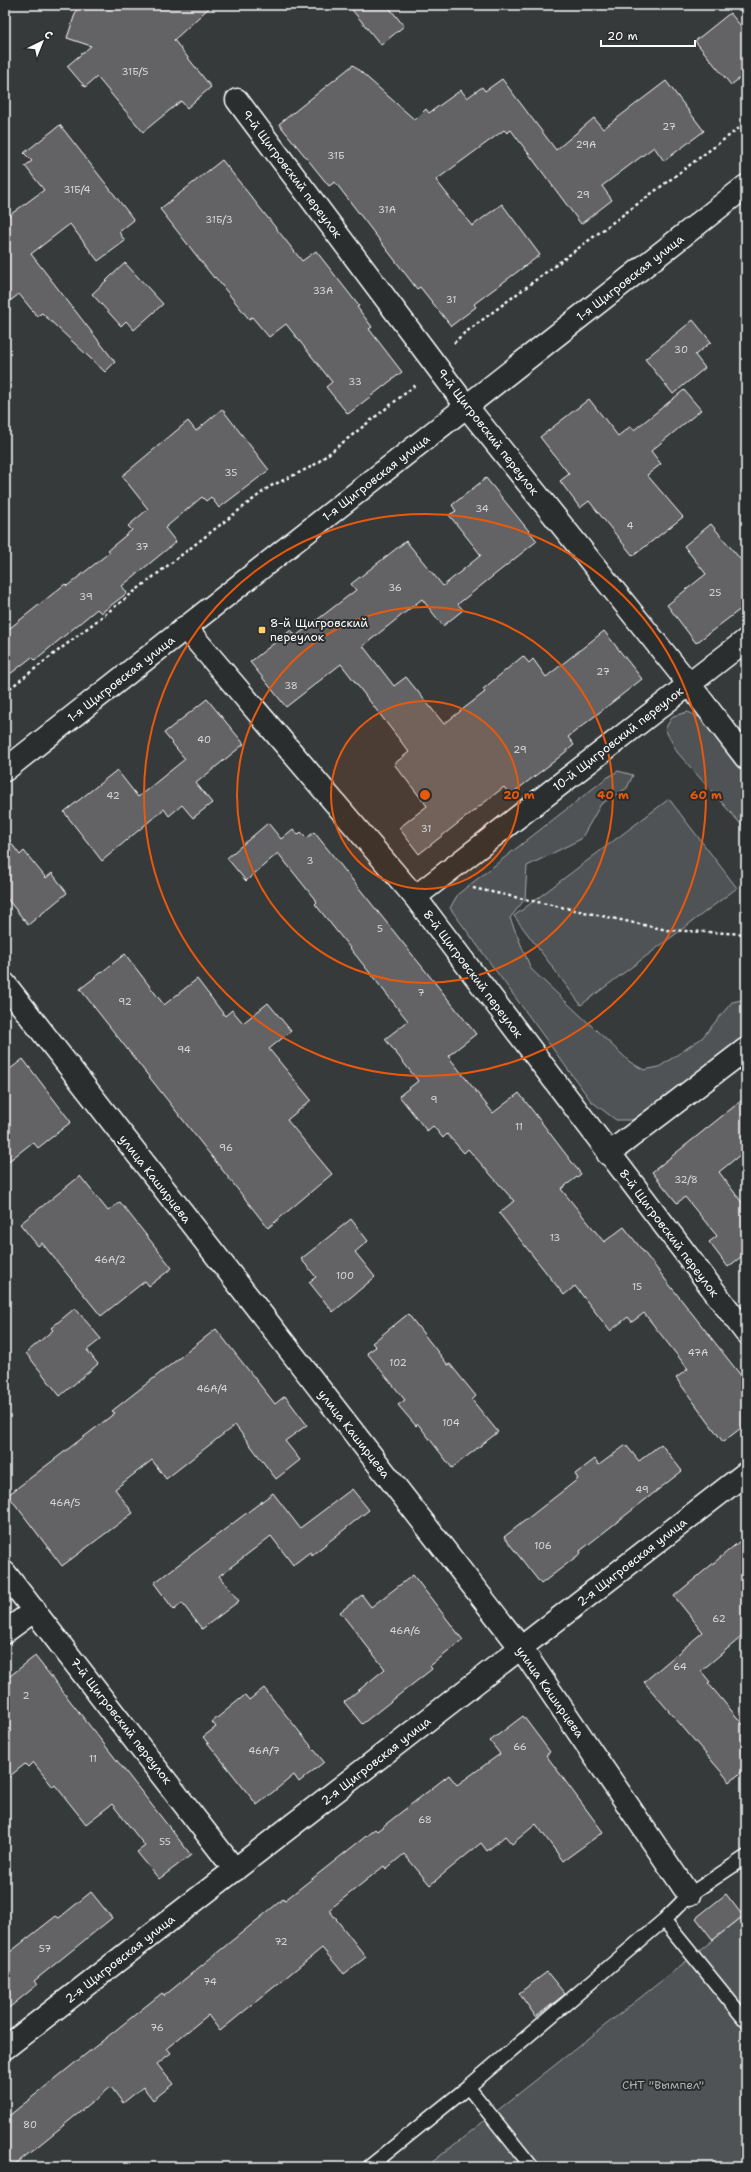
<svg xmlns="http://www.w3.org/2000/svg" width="751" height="2172" viewBox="0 0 751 2172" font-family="'Shantell Sans',sans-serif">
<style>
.green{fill:#505354;stroke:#a8a9aa}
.building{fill:#636465;stroke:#fff}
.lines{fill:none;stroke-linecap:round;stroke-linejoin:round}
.service-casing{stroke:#fff;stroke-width:16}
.minor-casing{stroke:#fff;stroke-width:25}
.tertiary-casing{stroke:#fff;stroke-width:25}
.path{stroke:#fff;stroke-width:2.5;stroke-dasharray:3 3;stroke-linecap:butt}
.service{stroke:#2a2d2e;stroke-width:13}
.minor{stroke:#2a2d2e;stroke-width:22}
.tertiary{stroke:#2a2d2e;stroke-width:22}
.ring{fill:none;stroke:#e8590c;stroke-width:2}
.poi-dot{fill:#ffd166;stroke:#2a2d2e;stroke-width:1.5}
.labels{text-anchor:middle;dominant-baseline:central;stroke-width:4;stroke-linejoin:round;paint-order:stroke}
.number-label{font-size:10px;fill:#d8d8d8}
.street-label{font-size:12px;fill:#fff;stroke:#2a2d2e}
.poi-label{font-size:12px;fill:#fff;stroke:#2a2d2e;text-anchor:start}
.park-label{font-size:12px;fill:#b0b2b2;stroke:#2a2d2e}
.centre{fill:#e8590c;stroke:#2a2d2e;stroke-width:2}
.ring-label{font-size:12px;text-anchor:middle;font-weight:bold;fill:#e8590c;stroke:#2a2d2e;stroke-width:4;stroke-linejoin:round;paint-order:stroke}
</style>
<rect width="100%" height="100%" fill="#373a3b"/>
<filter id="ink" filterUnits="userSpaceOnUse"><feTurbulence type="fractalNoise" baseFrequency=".025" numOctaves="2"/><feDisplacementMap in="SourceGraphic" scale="8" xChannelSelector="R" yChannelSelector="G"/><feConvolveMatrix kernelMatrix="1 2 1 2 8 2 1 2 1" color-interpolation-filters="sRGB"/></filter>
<g filter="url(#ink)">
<!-- green -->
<path class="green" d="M688,712l15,7 43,57v54l-69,-78 -12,-23 8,-13z
M618,771l15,4 -6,13 -26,16 -20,35 -54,27 -2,33 -15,19 21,51 99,93 14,8 15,-3 43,-29 30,-36 14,-3v40l-72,54 -42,27h-16l-25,-19 -141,-193 8,-14 147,-115z
M669,799l68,89 -156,117 -67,-89z
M746,1914v253h-320z"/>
<!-- building -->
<path class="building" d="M78,5h134l-38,35 37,47 -24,21 -6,-7 -38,31 -46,-55 -12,10 -18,-21 24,-20 -24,-8z
M348,5h39l17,21 -23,19z
M730,13l16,19v41l-15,12 -36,-44z
M353,65l62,55 11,-11 3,4 32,-23 6,8 15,-11 3,4 17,-12 54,71 38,-32 9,11 63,-48 38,50 -40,30 -10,-14 -52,39 10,14 -31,24 -70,-94 -4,3 -3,-3 -68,50 36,46 30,-22 38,51 -66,49 2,3 -25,19 -31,-39 -3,2 -82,-107 -6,4 -50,-62z
M60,125l74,95 -15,12 6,9 -27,20 -28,-37 -39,30 84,108 -10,10 -63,-59 -5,3 -18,-22 -14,11v-85l1,2 1,-5 37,-27 -19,-24 7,-5 -8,-8z
M222,160l80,101 14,-10 43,55 -2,1 15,20 -3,2 33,43 -54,42 -22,-27 6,-5 -46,-58 -17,13 -17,-20 -3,2 -34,-42 -1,1 -54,-69z
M125,263l38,41 -29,26 -8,-9 -5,5 -29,-32z
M693,320l18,22 -16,13 10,13 -32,26 -28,-35z
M684,390l17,20 -50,41 10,13 -14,11 36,42 -50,39 -44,-55 -9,7 -20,-27 9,-7 -29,-37 49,-38 29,37 13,-10 3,4z
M222,409l47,61 -50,38 -8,-11 -5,4 -4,-4 -37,31 11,14 -54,44 5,7 -26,20 -4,-4 -62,51 -3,-3 -27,21v-46l60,-48 2,2 43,-34 -2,-2 24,-20 -4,-4 20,-17 -26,-33 66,-55 8,10z
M486,478l51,63 -79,63 5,6 -20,16 -21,-27 -59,47 31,40 12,-9 38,47 41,-32 -2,-3 40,-33 6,7 4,-4 13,18 58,-46 38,48 -74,58 6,8 -22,18 -42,32 -6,-8 -85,67 -20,-26 28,-22 -33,-42 15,-12 -68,-88 -55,43 -36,-45 41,-32 5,6 60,-46 -5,-6 55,-43 37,45 38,-31 -32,-40 7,-4 -4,-6z
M711,524l35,42v39l-50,38 -29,-38 39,-31 -22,-28z
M207,699l37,45 -48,39 16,20 -19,15 -11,-13 -13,11 -5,-7 -62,52 -38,-49 53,-42 21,27 47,-38 -21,-26z
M268,823l13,16 12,-10 5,6 3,-3 6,6 7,-6 162,202 -28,22 45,57 26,-20 62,81 -20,15 43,53 20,-15 122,155v42l-23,18 -47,-64 12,-9 -44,-56 -12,9 -4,-5 -18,14 -35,-45 -11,9 -65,-82 15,-12 -46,-52 -4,4 -17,-19 -4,4 -10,-12 -6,5 -28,-35 19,-15 -33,-42 23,-18 -93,-117 2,-2 -39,-49 -32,28 -19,-23z
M5,835l15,20 4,-4 22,27 6,-5 15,20 -39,32 -23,-29z
M125,954l39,51 33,-26 28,37 7,-6 11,13 25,-20 23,28 -22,18 42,51 -24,20 45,54 -64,54 -188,-239z
M23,1059l48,63 -33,26 -5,-6 -28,22v-91z
M746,1097v53l-27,22 27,36v45l-18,14 -19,-25 8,-6 -32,-39 -8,6 -25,-31z
M80,1176l28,35 12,-9 52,66 -23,18 -4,-5 -44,35 -59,-73 -4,3 -18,-22z
M351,1219l17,22 -13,11 20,25 -42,35 -24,-30 7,-5 -15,-18z
M75,1308l26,31 -14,11 11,14 -38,32 -34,-43 27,-23 -2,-2z
M408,1314l40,51 2,-1 26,32 -4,4 26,32 -46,36 -34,-44 -2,2 -18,-21 7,-5 -38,-47 9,-6 -4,-4z
M216,1329l59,75 10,-8 22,29 -22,16 15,19 -24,19 -41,-54 -69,54 -14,-19 -37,29 18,24 -71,53 -54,-71 107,-82 -3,-2z
M661,1444l21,27 -102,80 1,2 -40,31 -37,-47 74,-58 -3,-5 20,-15 4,6 27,-20 13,16z
M352,1489l17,21 -57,45 -2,-3 -17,13 -22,-29 -52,40 20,25 -37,28 -20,-26 -8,7 -20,-27 119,-90 27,35z
M746,1536v97l-45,38 9,11 -2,1 38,45v40l-16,14 -86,-100 59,-50 -29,-36z
M413,1575l50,65 -33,26 2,3 -70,55 -18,-22 41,-33 -45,-57 22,-17 9,12z
M35,1656l156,199 -32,24 -22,-27 8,-6 -33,-42 -26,20 -31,-39 -2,2 -20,-25 -5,5 -3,-3 -20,16v-100z
M264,1688l60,74 -25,20 -5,-7 -37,30 -54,-68 13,-10 -4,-5 33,-27 4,5z
M523,1716l27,36 -4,3 57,77 -40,29 -27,-37 -24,20 -7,-8 -18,15 -6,-8 -51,42 -26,-31 -18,15 -2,-3 -55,44 37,47 -22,17 -22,-26 -102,83 -12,-16 -41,33 4,5 -14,11 16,20 -20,16 -10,-13 -20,16 -12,-16 -99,80h-7v-48l157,-126 2,3 119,-97 1,2 91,-72 2,2 72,-56 8,10 43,-31 -10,-13z
M91,1892l21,26 -78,63 3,4 -32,26v-55l51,-40 3,2z
M726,1894l17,22 -30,24 -17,-22z
M547,1972l18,22 -29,23 -17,-24z"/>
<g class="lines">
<defs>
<path id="service" d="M664,1920l82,101
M468,2087l64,80
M369,2167l99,-80 196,-167 25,-25 57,-38"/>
<path id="minor" d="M237,100l230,307 222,277 57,74
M185,627l230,270 331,436
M415,897l331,-257
M5,984l516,664 168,247
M608,1154l138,-105
M5,1573l230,297
M5,1632l30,-22
M5,2048l741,-575"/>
<path id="tertiary" d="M5,770l741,-584"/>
</defs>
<!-- service casing -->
<use href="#service" class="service-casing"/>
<!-- minor casing -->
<use href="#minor" class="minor-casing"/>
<!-- tertiary casing -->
<use href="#tertiary" class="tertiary-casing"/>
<!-- path -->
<path class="path" d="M454,343l8,-8 284,-212
M5,692l264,-205 44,-21 104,-82
M473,888l194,42 79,4"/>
<!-- service -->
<use href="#service" class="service"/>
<!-- minor -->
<use href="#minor" class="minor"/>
<!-- tertiary -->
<use href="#tertiary" class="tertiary"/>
</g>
</g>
<!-- distance rings -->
<circle cx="425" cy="795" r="94" fill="#e8590c" fill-opacity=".12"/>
<g class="ring">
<circle cx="425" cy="795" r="94"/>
<circle cx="425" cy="795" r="188"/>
<circle cx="425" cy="795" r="281"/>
</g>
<!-- markers -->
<rect class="poi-dot" x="258" y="626" width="8" height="8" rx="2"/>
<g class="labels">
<!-- number labels -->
<g class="number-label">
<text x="135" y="71">31Б/5</text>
<text x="669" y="126">27</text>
<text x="586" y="144">29А</text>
<text x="336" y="155">31Б</text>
<text x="77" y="189">31Б/4</text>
<text x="583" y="194">29</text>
<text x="387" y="209">31А</text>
<text x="219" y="219">31Б/3</text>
<text x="323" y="290">33А</text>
<text x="451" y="299">31</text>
<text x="681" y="349">30</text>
<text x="355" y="381">33</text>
<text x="231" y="472">35</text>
<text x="482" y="508">34</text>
<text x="630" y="525">4</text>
<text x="142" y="546">37</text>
<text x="395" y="587">36</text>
<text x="715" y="592">25</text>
<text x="86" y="596">39</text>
<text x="603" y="671">27</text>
<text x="291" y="685">38</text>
<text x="204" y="739">40</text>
<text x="520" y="749">29</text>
<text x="113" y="795">42</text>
<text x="426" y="828">31</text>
<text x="310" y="860">3</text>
<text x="380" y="928">5</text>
<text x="421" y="992">7</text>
<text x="125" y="1001">92</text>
<text x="184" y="1049">94</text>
<text x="434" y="1099">9</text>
<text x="519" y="1126">11</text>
<text x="226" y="1147">96</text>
<text x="686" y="1179">32/8</text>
<text x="555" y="1237">13</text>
<text x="110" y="1259">46А/2</text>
<text x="345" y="1275">100</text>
<text x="637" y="1286">15</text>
<text x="698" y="1352">47А</text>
<text x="398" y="1362">102</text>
<text x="212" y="1388">46А/4</text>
<text x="451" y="1422">104</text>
<text x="642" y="1489">49</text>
<text x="65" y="1502">46А/5</text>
<text x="543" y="1545">106</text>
<text x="719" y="1618">62</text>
<text x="405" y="1630">46А/6</text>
<text x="680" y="1666">64</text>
<text x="26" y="1695">2</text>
<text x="520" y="1746">66</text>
<text x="264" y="1750">46А/7</text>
<text x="93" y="1758">11</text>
<text x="425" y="1819">68</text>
<text x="165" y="1841">55</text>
<text x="281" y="1941">72</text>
<text x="45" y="1948">57</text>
<text x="210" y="1981">74</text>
<text x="157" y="2027">76</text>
<text x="30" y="2124">80</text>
</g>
<!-- street labels -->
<g class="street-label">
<text transform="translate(292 174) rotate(53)">9-й Щигровский переулок</text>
<text transform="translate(630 278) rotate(-38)">1-я Щигровская улица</text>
<text transform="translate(488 432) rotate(52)">9-й Щигровский переулок</text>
<text transform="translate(376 478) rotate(-38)">1-я Щигровская улица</text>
<text transform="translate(121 679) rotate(-38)">1-я Щигровская улица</text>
<text transform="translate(618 739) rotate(-38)">10-й Щигровский переулок</text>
<text transform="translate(473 974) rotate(53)">8-й Щигровский переулок</text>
<text transform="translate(155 1179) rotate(52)">улица Каширцева</text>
<text transform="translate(669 1233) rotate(53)">8-й Щигровский переулок</text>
<text transform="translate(354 1434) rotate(52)">улица Каширцева</text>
<text transform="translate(632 1562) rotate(-38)">2-я Щигровская улица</text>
<text transform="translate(550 1692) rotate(55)">улица Каширцева</text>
<text transform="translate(121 1721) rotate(52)">7-й Щигровский переулок</text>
<text transform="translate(376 1761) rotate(-38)">2-я Щигровская улица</text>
<text transform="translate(120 1959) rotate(-38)">2-я Щигровская улица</text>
</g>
<!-- poi labels -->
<g class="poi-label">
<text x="270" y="623">8-й Щигровский<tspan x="270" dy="14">переулок</tspan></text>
</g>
<!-- park labels -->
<g class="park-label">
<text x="663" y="2085">СНТ "Вымпел"</text>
</g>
</g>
<circle cx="425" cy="795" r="6" class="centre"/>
<g class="ring-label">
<text x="519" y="799">20 m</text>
<text x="613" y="799">40 m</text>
<text x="706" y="799">60 m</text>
</g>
<!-- margin -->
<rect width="751" height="2172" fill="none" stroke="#2a2d2e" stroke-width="20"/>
<rect x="10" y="10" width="731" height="2152" fill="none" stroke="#fff" stroke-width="1.5" filter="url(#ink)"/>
<!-- north arrow -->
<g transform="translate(42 42) rotate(43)" stroke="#2a2d2e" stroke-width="3" paint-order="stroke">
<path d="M0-3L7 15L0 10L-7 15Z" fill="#ffffff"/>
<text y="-6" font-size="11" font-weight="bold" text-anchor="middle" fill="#ffffff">С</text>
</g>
<!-- scale -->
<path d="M601 40v6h94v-6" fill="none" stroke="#ffffff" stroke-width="2"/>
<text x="607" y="40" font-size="12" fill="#ffffff" stroke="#2a2d2e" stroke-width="3" paint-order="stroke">20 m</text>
</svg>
